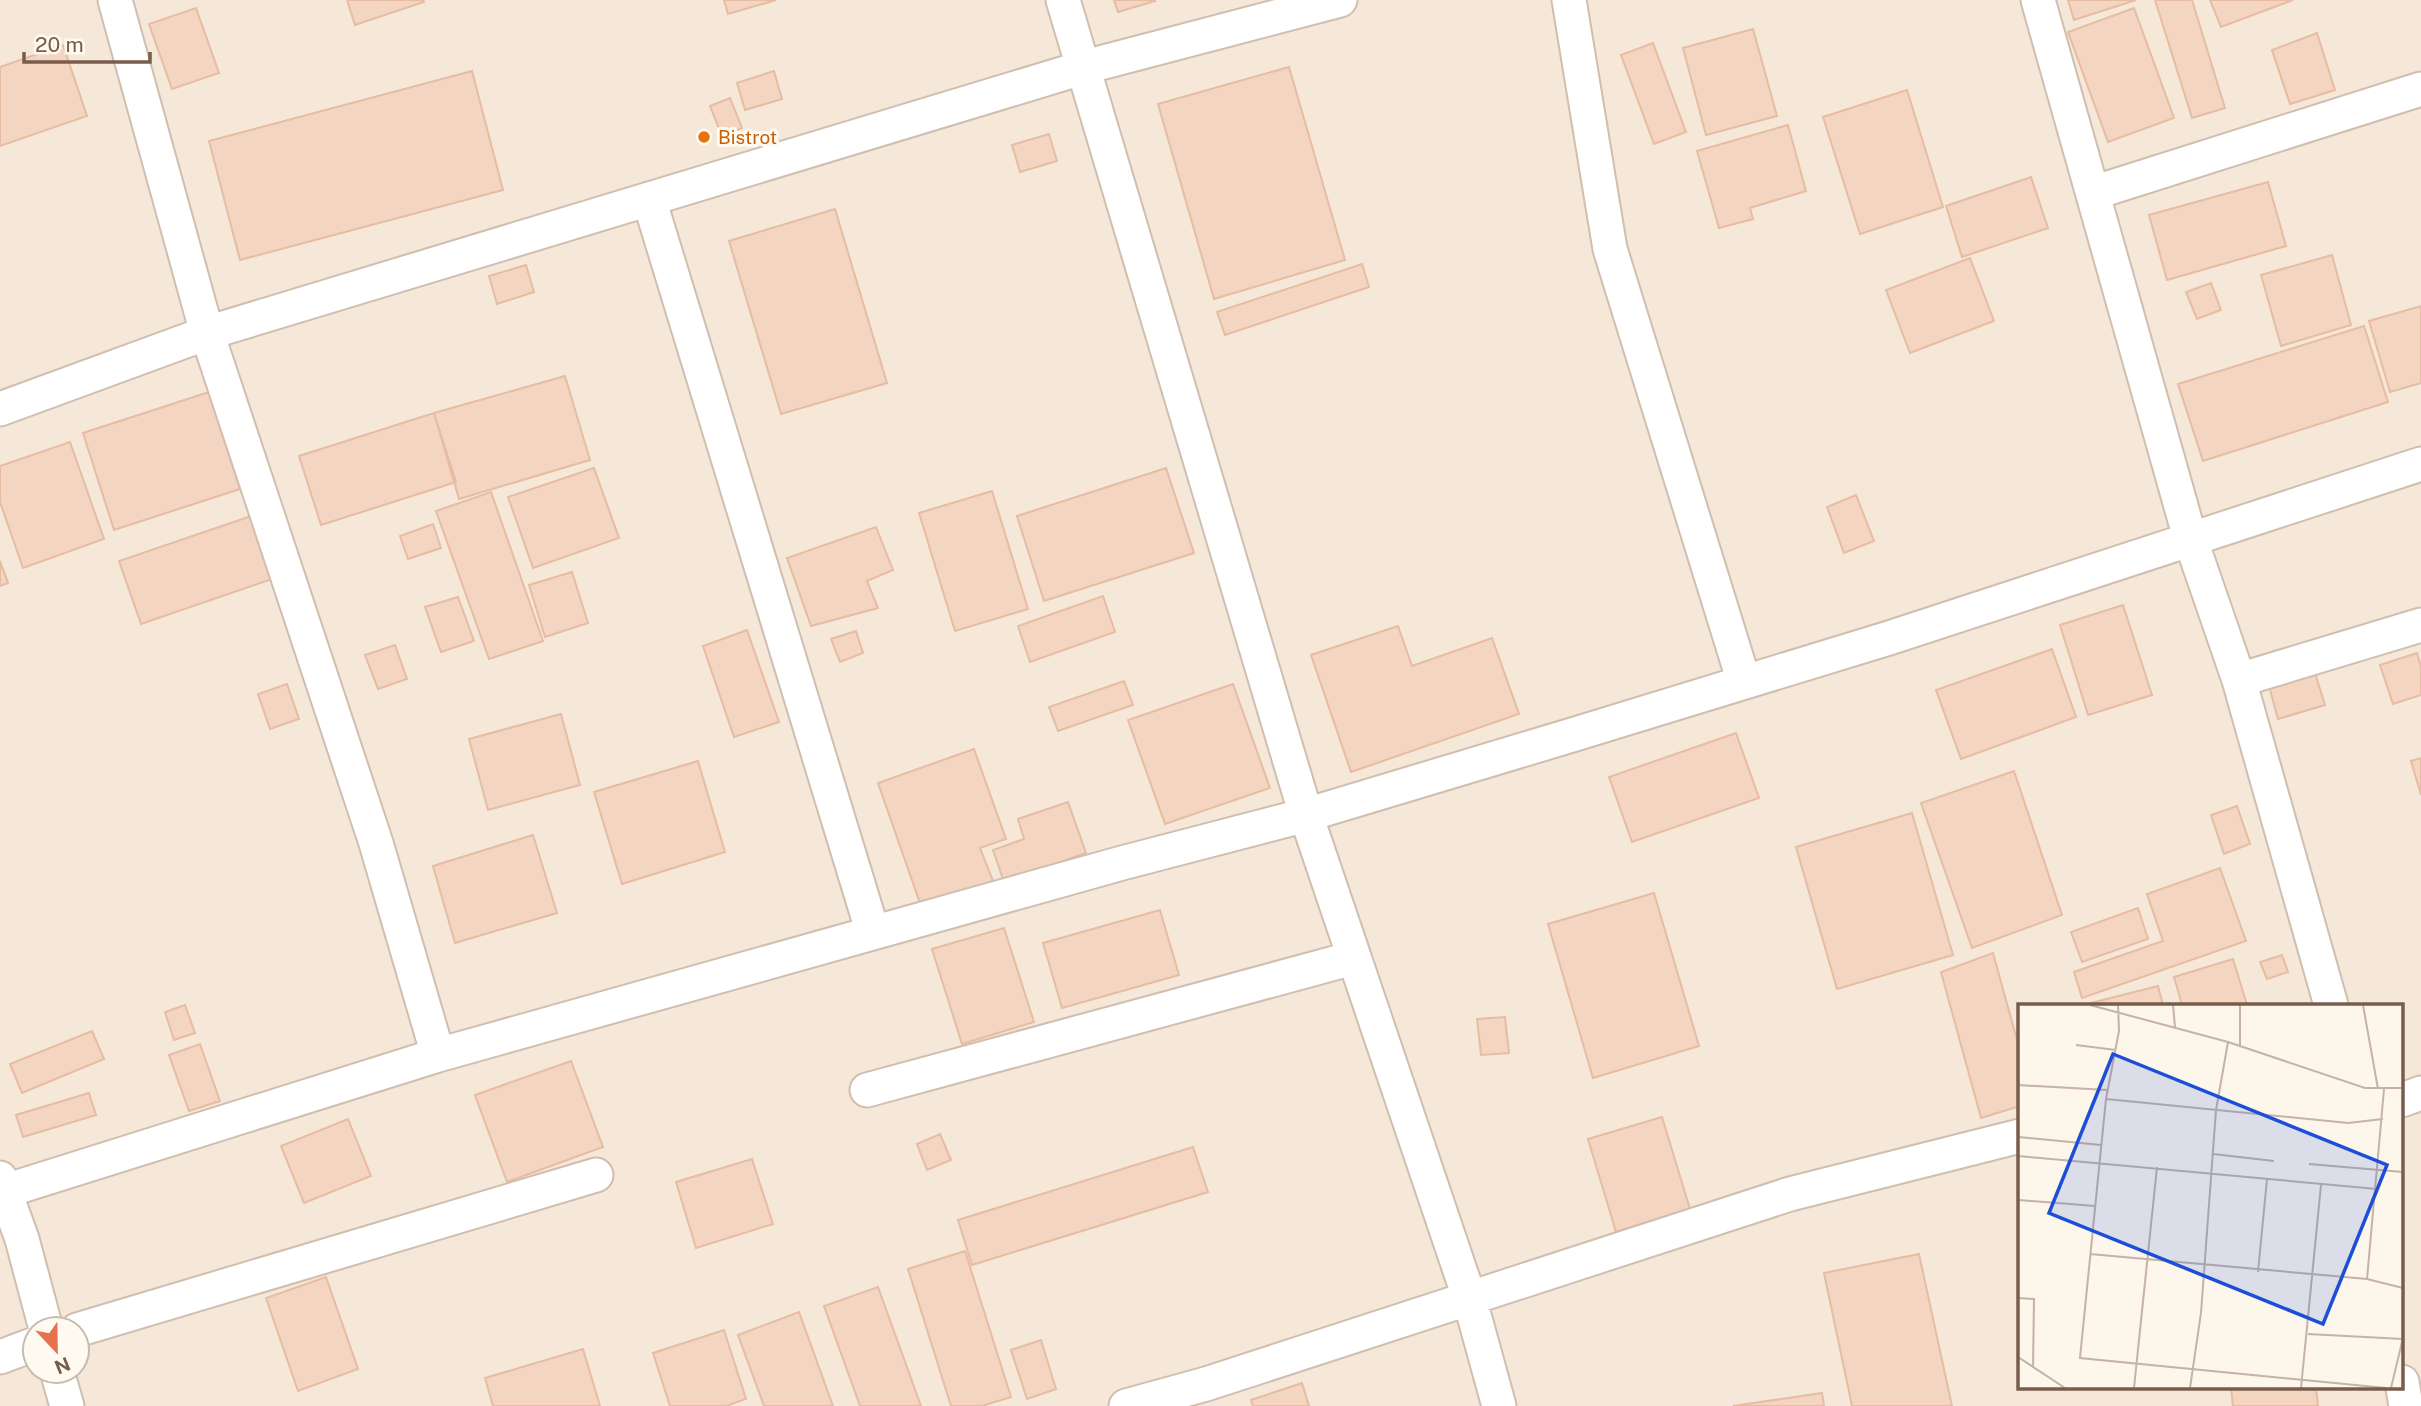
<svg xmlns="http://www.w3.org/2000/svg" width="2421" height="1406" viewBox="0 0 2421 1406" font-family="'Public Sans',sans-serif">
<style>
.residential{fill:#f5e8d9;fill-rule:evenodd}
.building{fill:#f3d5c2;stroke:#e6bca2;stroke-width:2}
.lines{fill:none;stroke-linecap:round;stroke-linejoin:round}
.minor-casing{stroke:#d0beaf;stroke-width:37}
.minor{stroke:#fff;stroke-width:33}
.food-dot{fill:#e8710a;stroke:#fffaf1;stroke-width:2.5}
.labels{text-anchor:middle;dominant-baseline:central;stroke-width:6;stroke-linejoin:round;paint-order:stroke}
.food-label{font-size:19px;fill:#c56008;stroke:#fffaf1;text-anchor:start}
.inset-road{fill:none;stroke:#c4b3a6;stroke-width:2}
.view{fill:#1d4ed8;fill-opacity:0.15;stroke:#1d4ed8;stroke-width:3.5}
.inset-edge{fill:none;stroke:#795c4c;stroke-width:3.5}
</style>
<rect width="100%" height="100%" fill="#fdf6eb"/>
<!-- residential -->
<path class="residential" d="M0,0h2421v1406h-2421zM2020,1005h382v382h-382zM35,1329h42v42h-42z"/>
<!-- building -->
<path class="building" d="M347,0h76l1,2 -69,23z
M724,0h52l-48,14z
M1114,0h40l1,1 -37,11z
M2068,0h68l-62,20z
M2155,0h37l33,108 -33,10z
M2210,0h83l-72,27z
M196,8l23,65 -47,16 -23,-65z
M2134,8l40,110 -66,24 -40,-110z
M1753,29l24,87 -71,19 -23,-87z
M2317,33l18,57 -45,14 -18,-54z
M1653,43l33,89 -32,12 -33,-89z
M63,45l24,71 -87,30v-79z
M1289,67l56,193 -131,39 -56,-195z
M472,71l31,119 -263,70 -31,-119z
M774,71l8,28 -37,11 -8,-27z
M1907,90l36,117 -83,27 -37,-117z
M730,98l12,30 -20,8 -12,-30z
M1788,125l18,66 -56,17 3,11 -34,9 -22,-77z
M1049,134l8,27 -37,11 -8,-27z
M2031,177l17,51 -86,29 -16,-51z
M2268,182l18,64 -119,34 -18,-65z
M835,209l52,174 -106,31 -52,-173z
M2332,255l19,70 -70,21 -20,-71z
M1970,258l24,63 -84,32 -24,-63z
M1362,264l7,23 -144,48 -8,-23z
M526,265l8,27 -37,12 -8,-28z
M2211,283l10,27 -24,9 -11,-27z
M2421,306v77l-31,9 -21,-71z
M2364,326l24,76 -185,59 -25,-77z
M565,376l25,84 -131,39 -25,-86z
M209,392l31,97 -126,41 -31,-97z
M434,413l22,69 -135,43 -22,-69z
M70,442l34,97 -81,29 -23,-66v-36z
M594,468l25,70 -86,30 -25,-71z
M1166,468l28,85 -150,48 -27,-85z
M992,491l36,118 -73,22 -36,-118z
M491,492l52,149 -54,18 -53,-148z
M1856,495l18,46 -30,12 -17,-46z
M254,515l21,63 -134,46 -22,-63z
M433,524l8,24 -33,11 -8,-23z
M876,527l17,43 -26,11 11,27 -67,18 -24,-68z
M0,561l8,22 -8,3z
M572,572l16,51 -43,14 -16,-52z
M1103,596l12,36 -85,30 -12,-36z
M458,597l16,44 -33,11 -16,-45z
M2123,605l29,90 -64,20 -28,-90z
M1398,626l14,40 80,-28 27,76 -168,58 -40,-117z
M747,630l32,92 -45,15 -31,-91z
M856,631l7,22 -23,9 -9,-23z
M395,645l12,34 -29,10 -13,-34z
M2052,649l24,68 -115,42 -25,-69z
M2417,653l4,14v28l-28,9 -13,-39z
M2315,673l10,32 -47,14 -9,-33z
M1124,681l9,24 -75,26 -9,-24z
M287,684l12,35 -29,10 -12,-35z
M1233,684l37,104 -105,36 -37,-104z
M561,714l19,71 -92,25 -19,-71z
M1736,733l23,65 -127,44 -23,-65z
M974,749l32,90 -26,9 13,33 -72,25 -43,-123z
M2421,758v37l-10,-34z
M698,761l27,91 -103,32 -28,-92z
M2014,771l48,144 -90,33 -51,-145z
M1068,802l18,51 -82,29 -11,-32 31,-11 -6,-20z
M2237,806l13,38 -26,10 -13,-39z
M1912,813l41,142 -116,34 -41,-142z
M533,835l24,78 -102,30 -22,-77z
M2220,868l26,73 -164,57 -8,-26 89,-31 -16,-47z
M1654,893l45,153 -106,32 -45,-154z
M2138,908l10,31 -66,23 -11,-30z
M1160,910l19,65 -117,33 -19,-65z
M1004,928l30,94 -72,22 -30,-95z
M1993,953l27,98v55l-39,12 -40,-146z
M2282,955l6,17 -21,7 -7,-17z
M2233,959l14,46h-65l-8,-28z
M2158,986l5,19h-71l-1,-2z
M185,1005l10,28 -21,7 -9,-28z
M1505,1017l4,36 -28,2 -4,-36z
M92,1031l12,28 -82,34 -12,-29z
M200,1044l20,57 -31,10 -20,-56z
M571,1061l32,86 -96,35 -32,-87z
M89,1093l7,22 -73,22 -7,-22z
M1662,1117l28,92 -74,23 -28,-93z
M348,1119l23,57 -67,27 -23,-57z
M940,1134l11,26 -24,10 -10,-26z
M1193,1147l15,45 -236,73 -14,-45z
M752,1159l21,65 -77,24 -20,-66z
M965,1251l46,146 -29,9h-31l-43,-137z
M1919,1254l33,152h-100l-28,-133z
M326,1277l32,92 -60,22 -32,-93z
M878,1287l43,119h-61l-36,-100z
M799,1312l34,94h-69l-26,-71z
M724,1330l22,69 -20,7h-56l-17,-53z
M1041,1340l15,49 -29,10 -16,-49z
M583,1349l17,57h-107l-8,-28z
M1302,1383l7,23h-56l-2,-6z
M2231,1387h85l2,19h-85z
M1822,1393l2,13h-91z"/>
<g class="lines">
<defs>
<path id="minor" d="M115,0l92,333 169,510 62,212
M1063,0l243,815 163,482 30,109
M1569,0l41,249 134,433
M2038,0l152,538 49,142 92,325
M2093,193l328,-104
M649,199l224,734
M0,409l207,-76 878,-266 255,-67
M2239,680l182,-55
M867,1090l486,-132
M2402,1100l19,-7
M0,1178l22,61 24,90
M5,1191l433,-136 684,-192 184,-48 266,-80 317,-97 532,-174
M77,1330l519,-155
M0,1357l35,-13
M57,1371l10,35
M2402,1382l4,24
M1126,1406l80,-22 584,-190 230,-58"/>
</defs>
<!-- minor casing -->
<use href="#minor" class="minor-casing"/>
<!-- minor -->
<use href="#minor" class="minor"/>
</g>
<!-- markers -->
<circle class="food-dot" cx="704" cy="137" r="7"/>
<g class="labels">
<!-- food labels -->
<g class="food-label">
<text x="718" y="137">Bistrot</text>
</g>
</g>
<!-- overview -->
<g transform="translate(2018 1004)">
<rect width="385" height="385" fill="#fdf6eb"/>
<path class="inset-road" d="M72,1l138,37 137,46h38M100,1l1,26 -13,68 -26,259 306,30M155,1l2,22M222,1v41M345,1l15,84M58,41l40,5M0,81l89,5M88,95l242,24 35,-4M0,133l83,8M195,150l61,7M0,152l359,33M291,160l94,8M0,196l77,6M72,250l277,25 36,9M240,268l9,-93M349,275l17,-190M0,294l16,1 -1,69M290,330l95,5M0,353l47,31M116,384l23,-221M172,384l11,-75 15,-203 12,-68M283,384l20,-203M373,384l12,-50"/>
<path class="view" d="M95,50l274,111 -64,159 -274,-111z"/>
<rect width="385" height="385" class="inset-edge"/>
</g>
<!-- north arrow -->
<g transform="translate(56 1350) rotate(158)"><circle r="33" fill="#fffaf1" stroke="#c9bbaf" stroke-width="2"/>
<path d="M0-5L12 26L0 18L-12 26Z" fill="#e7714f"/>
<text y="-10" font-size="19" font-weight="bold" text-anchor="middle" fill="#795c4c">N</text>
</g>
<!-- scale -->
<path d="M24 52v10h126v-10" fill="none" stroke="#795c4c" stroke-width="3.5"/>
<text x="35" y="52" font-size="21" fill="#795c4c" stroke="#fffaf1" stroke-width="5" paint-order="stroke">20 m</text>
</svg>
